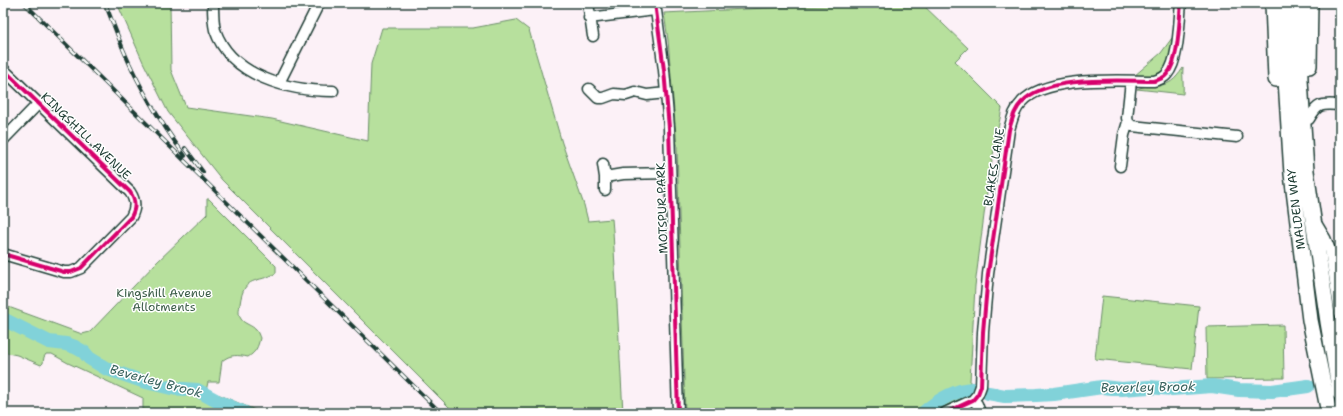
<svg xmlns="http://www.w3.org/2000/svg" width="1343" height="416" viewBox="0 0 1343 416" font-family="'Shantell Sans',sans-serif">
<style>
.green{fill:#b7e09d;stroke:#6b8e68}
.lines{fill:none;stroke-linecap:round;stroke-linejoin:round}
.river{stroke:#81d2d9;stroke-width:14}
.minor-casing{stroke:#1f3d34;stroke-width:13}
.highway-casing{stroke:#1f3d34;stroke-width:18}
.minor{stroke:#fff;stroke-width:10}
.highway{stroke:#fff;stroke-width:15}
.rail-casing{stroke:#1f3d34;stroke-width:4}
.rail{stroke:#fff;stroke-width:2.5;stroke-dasharray:8;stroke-linecap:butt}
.cycleway-casing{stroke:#fff;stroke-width:6}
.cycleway{stroke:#d6006c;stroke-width:4}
.labels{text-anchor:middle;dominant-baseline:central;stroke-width:3;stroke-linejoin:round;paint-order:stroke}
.street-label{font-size:12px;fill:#1f3d34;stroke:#fff}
.park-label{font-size:12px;fill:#3d5e49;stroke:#fff}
.water-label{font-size:13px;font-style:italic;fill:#38625d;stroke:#fff}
</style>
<rect width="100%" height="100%" fill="#fcf1f7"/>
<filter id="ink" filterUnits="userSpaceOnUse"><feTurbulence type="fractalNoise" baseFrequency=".025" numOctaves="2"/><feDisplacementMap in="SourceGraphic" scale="8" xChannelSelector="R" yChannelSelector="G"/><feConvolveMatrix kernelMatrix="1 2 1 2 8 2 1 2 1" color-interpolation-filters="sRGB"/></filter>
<g filter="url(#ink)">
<!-- green -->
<path class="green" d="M117,3h53l1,67 15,37 86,12 96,22 3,-77 11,-36h91l43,-8 13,10 33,113 22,62 4,16 24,-2 1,12 10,182h-168l-233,-233 -54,-68 -25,-50z
M869,3h52l47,45 -13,13 47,47 -13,68 -14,110 -5,95 -4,15 -23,11 -9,6h-249l-8,-266 -9,-107 -4,-27z
M1172,38c-1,12 -1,32 -15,37 -7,3 -16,1 -23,1l27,-23z
M1183,68c-1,9 1,17 0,26l-46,-5c22,-9 29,5 46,-21z
M207,199h2l67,67v7c-18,11 -32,1 -36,31 -1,5 -2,10 1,15 3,5 11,6 15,11 2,2 3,6 4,8 -2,9 -4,14 -12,19 -10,-2 -18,-3 -26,4l-3,21h-11l-2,9 14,4 42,18h-119v-15l-75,-35 -16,-9h-6l-2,3 -1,6 -2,2 -24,-10 -14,-3v-47l79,29 8,-2 66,-69 51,-49z
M1102,296l97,10 -7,63 -97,-10z
M1283,325l1,53 -77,1 -1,-52z"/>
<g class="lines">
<!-- river -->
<path class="river" d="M3,319l46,23 17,2 9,3 9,5 5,6 18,11 35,12 29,7 26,2 20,11 28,12
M988,393l17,3 31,-1 18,-1 48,-7 20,2 27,-2 23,2 40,-3 27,4 33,1 36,-5
M923,413c14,-12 31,-23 49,-24"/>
<defs>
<path id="minor" d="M213,3c0,9 0,19 2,27 16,47 75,61 118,61
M588,3l5,33
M655,3l9,67 5,58 9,285
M589,18l66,-8
M3,69l127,123c6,9 6,16 1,25l-50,51 -10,4h-7l-61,-18
M1131,81l-4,37 1,4 4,4 105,11
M279,83l40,-80
M589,89l9,9h5l11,-4 12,1 9,-3 12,3 19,-2
M1309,119c9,-17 14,-15 31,-14
M3,140l36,-37
M603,164l2,13
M1120,166l4,-31 4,-13
M605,190v-13l18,-3 47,-1
M1316,223l9,15 5,12 10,63
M973,400l4,4 3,9
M945,413l28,-13 5,-6 3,-8 2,-54 5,-58 21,-144c3,-10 5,-20 13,-28 25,-27 97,-21 132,-21 4,-1 10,-3 13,-7 12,-13 12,-53 14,-71"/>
<path id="highway" d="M1273,3l3,76
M1285,3l1,77 6,94 18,146 19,93
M1298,3l2,77 6,91 22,151 12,71
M1309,66l1,-63"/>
</defs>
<!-- minor casing -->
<use href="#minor" class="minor-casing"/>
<!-- highway casing -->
<use href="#highway" class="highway-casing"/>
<!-- minor -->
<use href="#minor" class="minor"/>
<!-- highway -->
<use href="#highway" class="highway"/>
<defs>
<path id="rail" d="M24,3l417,410
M105,3c6,15 12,31 18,46 16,38 38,74 62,107
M185,148l18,24"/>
</defs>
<!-- rail casing -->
<use href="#rail" class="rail-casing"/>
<!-- rail -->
<use href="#rail" class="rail"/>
<defs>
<path id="cycleway" d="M655,3l9,67 5,58 9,285
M3,69l127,123c6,9 6,16 1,25l-50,51 -10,4h-7l-61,-18
M945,413l28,-13 5,-6 3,-8 2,-54 5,-58 21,-144c3,-10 5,-20 13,-28 25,-27 97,-21 132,-21 4,-1 10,-3 13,-7 12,-13 12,-53 14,-71"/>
</defs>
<!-- cycleway casing -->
<use href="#cycleway" class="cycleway-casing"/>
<!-- cycleway -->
<use href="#cycleway" class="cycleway"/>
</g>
</g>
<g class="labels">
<!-- street labels -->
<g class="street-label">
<text transform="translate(86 136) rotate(44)">KINGSHILL AVENUE</text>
<text transform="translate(994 167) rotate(-81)">BLAKES LANE</text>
<text transform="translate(662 208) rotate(-92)">MOTSPUR PARK</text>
<text transform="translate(1296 209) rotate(-97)">MALDEN WAY</text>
</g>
<!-- park labels -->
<g class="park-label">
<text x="164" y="293">Kingshill Avenue<tspan x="164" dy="14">Allotments</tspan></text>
</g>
<!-- water labels -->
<g class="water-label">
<text transform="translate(156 381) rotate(15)">Beverley Brook</text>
<text transform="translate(1148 387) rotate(-1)">Beverley Brook</text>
</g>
</g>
<!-- margin -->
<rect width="1343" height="416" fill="none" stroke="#fff" stroke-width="16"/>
<rect x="8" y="8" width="1327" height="400" fill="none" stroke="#1f3d34" stroke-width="1.5" filter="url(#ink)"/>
</svg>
